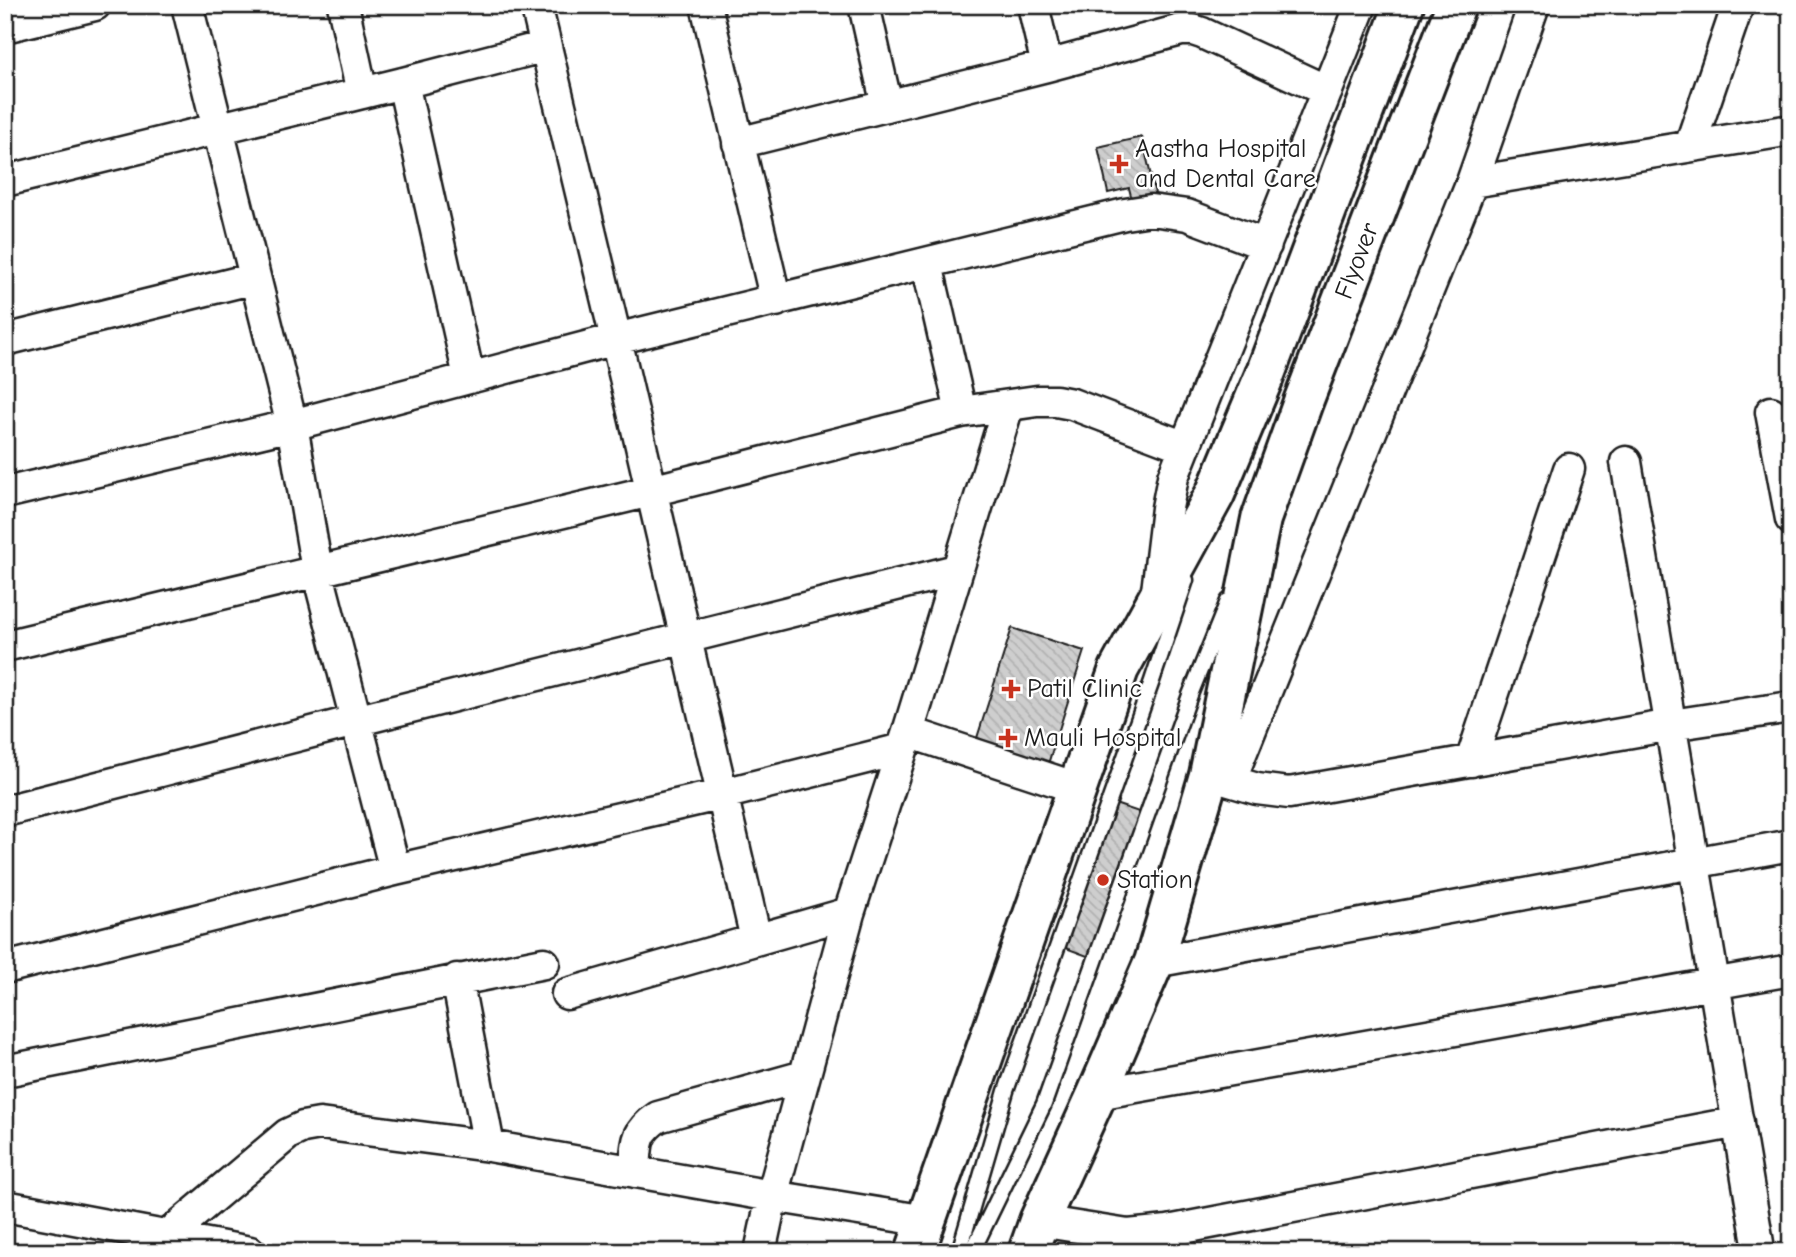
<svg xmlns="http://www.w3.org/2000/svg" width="1796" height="1257" viewBox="0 0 1796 1257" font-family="'Comic Neue',sans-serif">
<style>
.building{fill:url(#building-back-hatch);stroke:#1c1c1c;stroke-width:2}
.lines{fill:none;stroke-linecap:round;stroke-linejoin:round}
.lane-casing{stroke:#1c1c1c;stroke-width:19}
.street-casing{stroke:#1c1c1c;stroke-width:35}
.secondary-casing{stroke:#1c1c1c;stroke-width:44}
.lane{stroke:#fff;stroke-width:14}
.street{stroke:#fff;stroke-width:30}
.secondary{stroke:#fff;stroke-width:38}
.poi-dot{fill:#c8321e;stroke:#fff;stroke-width:2.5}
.labels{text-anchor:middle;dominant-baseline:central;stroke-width:5;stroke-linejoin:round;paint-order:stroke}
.poi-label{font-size:26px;fill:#1c1c1c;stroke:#fff;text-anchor:start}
.street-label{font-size:26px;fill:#1c1c1c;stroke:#fff}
</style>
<defs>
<pattern id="building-back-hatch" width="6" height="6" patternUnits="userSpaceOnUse" patternTransform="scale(1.75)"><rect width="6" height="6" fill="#cecece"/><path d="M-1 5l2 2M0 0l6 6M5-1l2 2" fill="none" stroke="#b0b0b0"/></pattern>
</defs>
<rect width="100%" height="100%" fill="#fff"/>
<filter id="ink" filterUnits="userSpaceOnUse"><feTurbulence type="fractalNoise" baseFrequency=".0143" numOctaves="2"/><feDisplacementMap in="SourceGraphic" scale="14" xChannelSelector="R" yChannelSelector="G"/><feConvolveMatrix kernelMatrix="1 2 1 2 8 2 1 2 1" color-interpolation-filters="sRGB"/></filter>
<g filter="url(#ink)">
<!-- building -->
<path class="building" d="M1142,137l14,61 -23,6 -4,-16 -21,5 -10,-46z
M1012,628l72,23 -36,113 -72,-23z
M1115,804l27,9 -52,144 -27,-10z"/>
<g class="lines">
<defs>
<path id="lane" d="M959,1252l47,-161 146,-410 34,-101
M972,1252l72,-148 146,-409 38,-94"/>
<path id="street" d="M187,5l105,420 25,145 78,300
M343,5l19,88
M536,5l80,334 140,600
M706,5l70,296
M864,5l23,101
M1033,5l14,61
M5,27l90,-22
M403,83l66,294
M738,143l309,-77 134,-36h12l9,3 125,58
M1690,146l48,-141
M5,181l398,-98 143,-37
M1472,182l319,-52
M927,264l34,148
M5,340l250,-62
M1771,412l20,107
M1626,462l132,781 -1,9
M5,493l287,-68 324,-86 509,-125 26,-4 36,5 79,30
M1157,591l10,-83 6,-31 188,-472
M5,646l646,-155 310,-79 76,-11h19l16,3 113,43
M908,732l169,56
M1471,761l98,-292
M1213,776l44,13 32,4 382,-68 120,-18
M1230,781l242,-599 62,-177
M5,811l350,-90 601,-151
M1154,962l637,-117
M5,968l390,-98 328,-76 179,-45
M457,979l32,167
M567,994l282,-81
M5,1071l539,-108
M1097,1094l694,-124
M635,1172c2,-27 -1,-39 23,-55l146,-41
M5,1206l245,46
M1039,1221l89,14 40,-4 570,-109
M167,1236l121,-102 15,-7 17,-3 169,22 283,50 155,25
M760,1252l12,-56 77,-283 59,-181 100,-326"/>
<path id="secondary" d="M915,1252l204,-583 96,-175 49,-117 140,-372
M1028,1252l11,-31 58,-127 57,-132 55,-187 52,-256 42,-117 153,-397"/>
</defs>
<!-- lane casing -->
<use href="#lane" class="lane-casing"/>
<!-- street casing -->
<use href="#street" class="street-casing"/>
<!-- secondary casing -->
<use href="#secondary" class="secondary-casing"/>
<!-- lane -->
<use href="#lane" class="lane"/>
<!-- street -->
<use href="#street" class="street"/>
<!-- secondary -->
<use href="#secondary" class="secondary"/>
</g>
</g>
<!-- markers -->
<g class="poi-dot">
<path d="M1115.5 153.5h7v7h7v7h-7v7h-7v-7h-7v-7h7z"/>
<path d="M1007.5 678.5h7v7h7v7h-7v7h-7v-7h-7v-7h7z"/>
<path d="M1004.5 727.5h7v7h7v7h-7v7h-7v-7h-7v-7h7z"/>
<circle cx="1103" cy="880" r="7"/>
</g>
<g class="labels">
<!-- poi labels -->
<g class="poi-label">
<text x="1135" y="149">Aastha Hospital<tspan x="1135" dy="30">and Dental Care</tspan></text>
<text x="1027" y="689">Patil Clinic</text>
<text x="1024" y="738">Mauli Hospital</text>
<text x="1117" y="880">Station</text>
</g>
<!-- street labels -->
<g class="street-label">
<text transform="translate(1357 261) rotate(-69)">Flyover</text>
</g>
</g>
<!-- margin -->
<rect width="1796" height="1257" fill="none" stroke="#fff" stroke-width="28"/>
<rect x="14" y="14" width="1768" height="1229" fill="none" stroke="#1c1c1c" stroke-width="2.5" filter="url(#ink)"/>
</svg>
